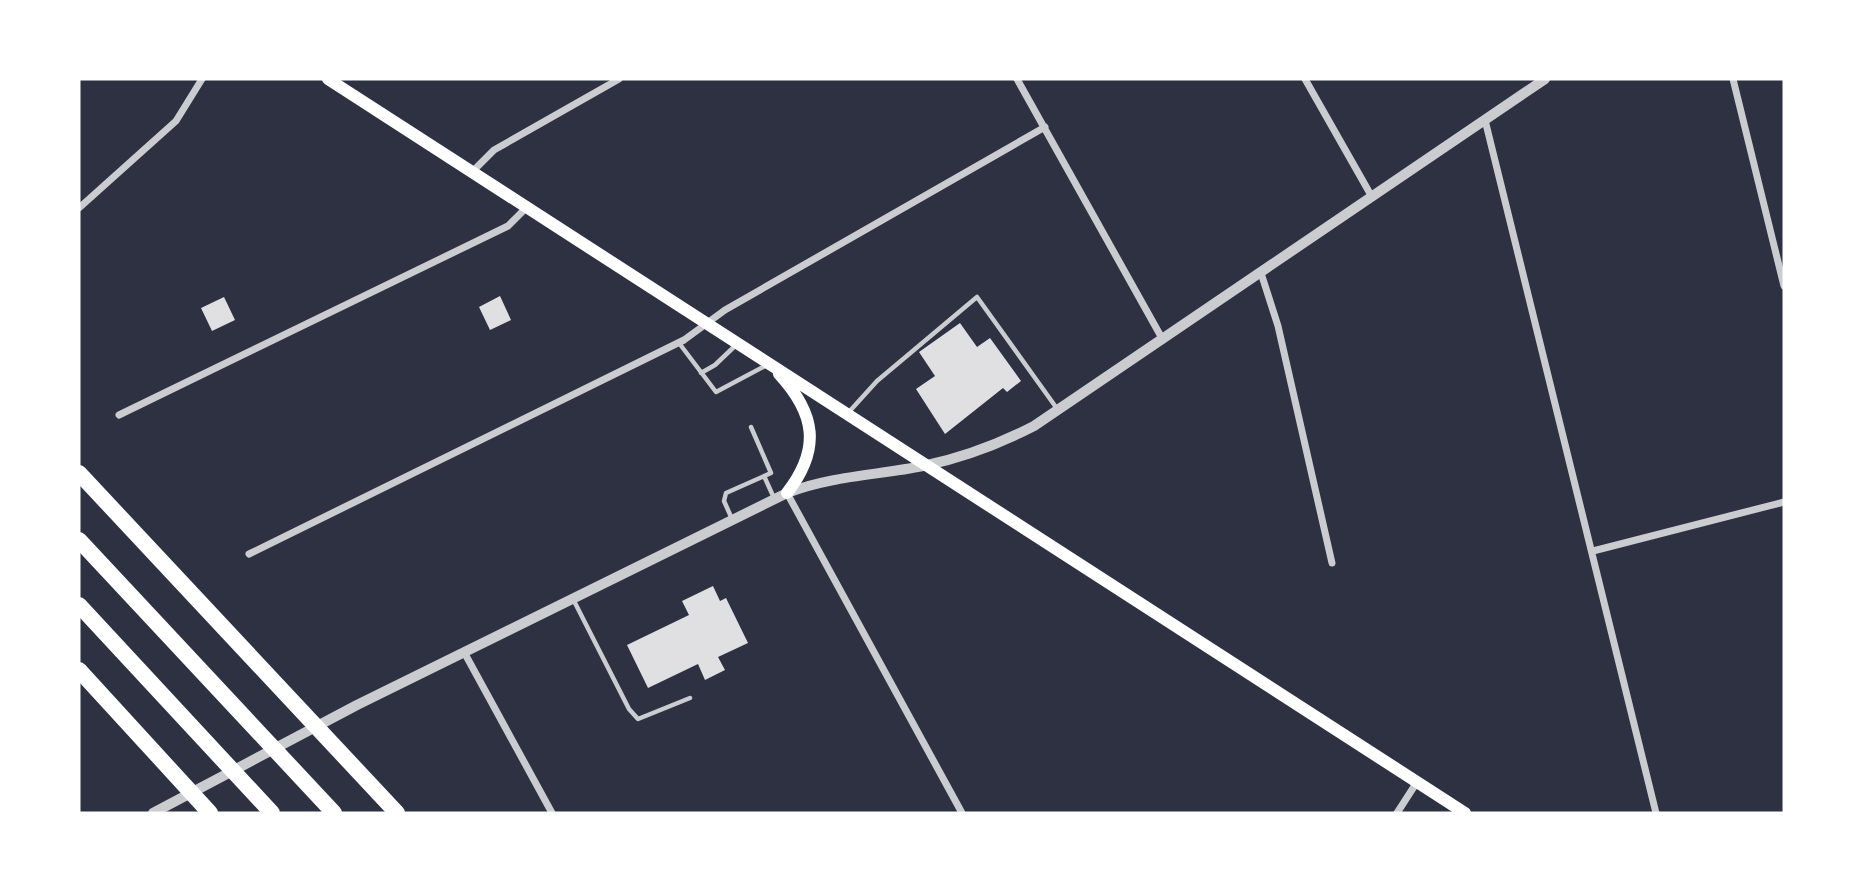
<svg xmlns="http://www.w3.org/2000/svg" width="1863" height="892" viewBox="0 0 1863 892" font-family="'Exo 2',sans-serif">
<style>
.building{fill:#e0e0e3}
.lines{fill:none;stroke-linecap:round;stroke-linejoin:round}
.service{stroke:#caccd0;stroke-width:4.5}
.minor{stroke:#caccd0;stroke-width:7}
.tertiary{stroke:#caccd0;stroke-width:10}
.secondary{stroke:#fff;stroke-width:12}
.motorway{stroke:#fff;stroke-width:16}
</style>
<rect width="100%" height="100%" fill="#2d3142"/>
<!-- building -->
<path class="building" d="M500,296l11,24 -21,10 -11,-23z
M224,297l11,23 -23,11 -11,-23z
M960,323l17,24 13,-9 31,43 -14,11 -4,-4 -58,46 -29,-45 19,-13 -16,-24z
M713,586l7,15 6,-3 22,45 -30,14 7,13 -20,10 -7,-16 -50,24 -21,-43 62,-30 -7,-14z"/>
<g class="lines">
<!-- service -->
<path class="service" d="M679,343l37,49 49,-26
M701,373l14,-8 21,-20
M848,413l29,-32 100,-84 81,113
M764,476l10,22
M732,519l-8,-18 2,-8 45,-20 -20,-46
M573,599l56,110 9,10 52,-21"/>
<!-- minor -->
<path class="minor" d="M1017,79l146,261
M1305,79l67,118
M1733,79l51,207
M1485,120l171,693
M472,172l22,-22 125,-71
M79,208l97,-87 26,-42
M1261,273l17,53 54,237
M119,415l389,-189 19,-19
M787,493l175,320
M1593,551l191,-49
M249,554l435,-214 41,-30 320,-183
M464,652l88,161
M1397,813l20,-31"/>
<!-- tertiary -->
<path class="tertiary" d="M153,813l204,-108 430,-212c43,-17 92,-18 136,-27 39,-8 76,-22 111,-40l511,-347"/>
<!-- secondary -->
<path class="secondary" d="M328,79l1137,734
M779,374c37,40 42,75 8,119"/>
<!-- motorway -->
<path class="motorway" d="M79,473l318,340
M79,540l255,273
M79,605l193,208
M79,670l131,143"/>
</g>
<!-- border -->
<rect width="1863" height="892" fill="none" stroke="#ffffff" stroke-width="161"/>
</svg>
